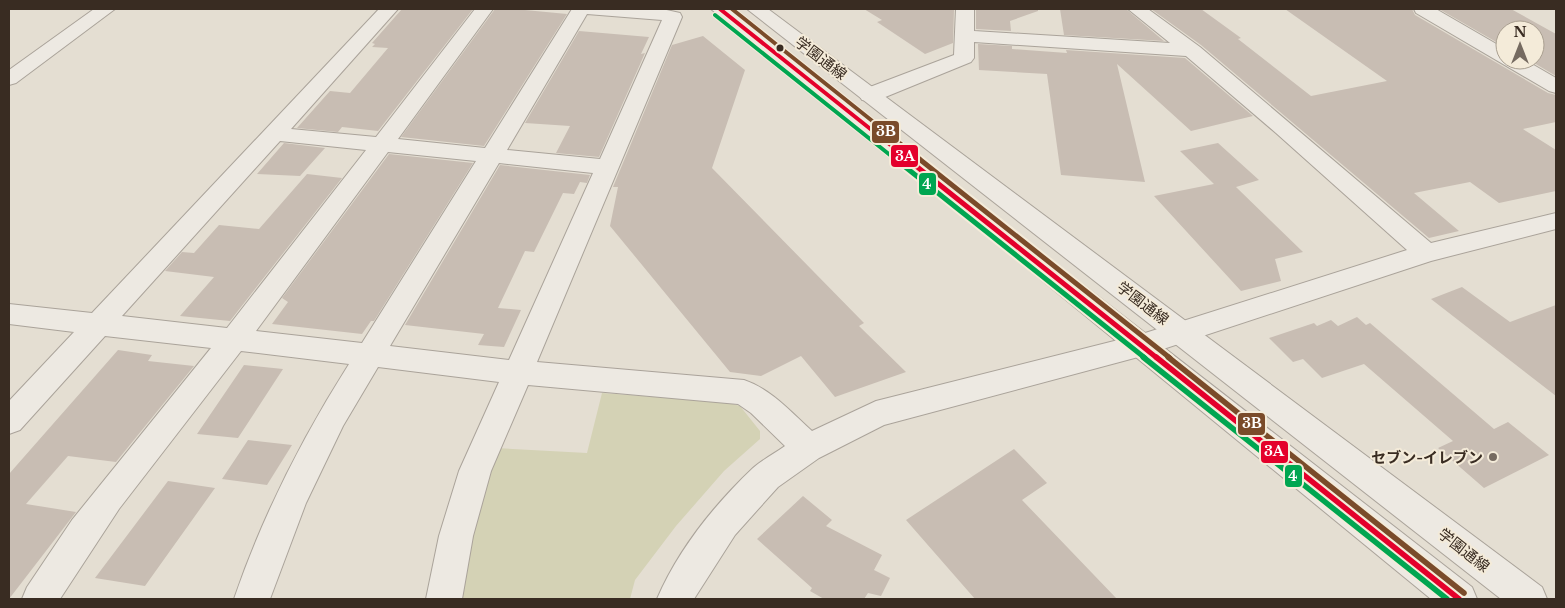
<svg xmlns="http://www.w3.org/2000/svg" width="1565" height="608" viewBox="0 0 1565 608" font-family="'Libre Baskerville','Noto Sans JP',serif">
<style>
.green{fill:#d4d2b5}
.building{fill:#c8bdb3}
.lines{fill:none;stroke-linecap:round;stroke-linejoin:round}
.minor-casing{stroke:#aaa39a;stroke-width:2}
.tertiary-casing{stroke:#aaa39a;stroke-width:2}
.minor{fill:#ede9e2;fill-rule:evenodd}
.tertiary{fill:#ede9e2;fill-rule:evenodd}
.bus-1-far2-casing{stroke:#f4ebd9;stroke-width:6}
.bus-1-far1-casing{stroke:#f4ebd9;stroke-width:9}
.bus-1-casing{stroke:#f4ebd9;stroke-width:9}
.bus-2-far2-casing{stroke:#f4ebd9;stroke-width:6}
.bus-2-far1-casing{stroke:#f4ebd9;stroke-width:9}
.bus-2-casing{stroke:#f4ebd9;stroke-width:9}
.bus-3-far2-casing{stroke:#f4ebd9;stroke-width:6}
.bus-3-far1-casing{stroke:#f4ebd9;stroke-width:9}
.bus-3-casing{stroke:#f4ebd9;stroke-width:9}
.bus-1-far2{stroke:#e4002b;stroke-width:4}
.bus-1-far1{stroke:#e4002b;stroke-width:5}
.bus-1{stroke:#e4002b;stroke-width:5.5}
.bus-2-far2{stroke:#00a651;stroke-width:4}
.bus-2-far1{stroke:#00a651;stroke-width:5}
.bus-2{stroke:#00a651;stroke-width:5.5}
.bus-3-far2{stroke:#7a4b2a;stroke-width:4}
.bus-3-far1{stroke:#7a4b2a;stroke-width:5}
.bus-3{stroke:#7a4b2a;stroke-width:5.5}
.bus-dot{fill:#392c22;stroke:#f4ebd9;stroke-width:2}
.poi-dot{fill:#756a60;stroke:#f4ebd9;stroke-width:2}
.labels{text-anchor:middle;dominant-baseline:central;stroke-width:4;stroke-linejoin:round;paint-order:stroke}
.street-label{font-size:15px;fill:#392c22;stroke:#f4ebd9}
.poi-label{font-size:15px;font-weight:bold;fill:#392c22;stroke:#f4ebd9;text-anchor:end}
.line-badge{stroke:#f4ebd9;stroke-width:2}
.badge-label{font-size:14px;text-anchor:middle;font-weight:bold;fill:#fff}
</style>
<rect width="100%" height="100%" fill="#e4ded2"/>
<!-- green -->
<path class="green" d="M602,393l123,9 15,4 20,25v8l-36,32 -48,55 -41,54 -5,19h-172l3,-27 35,-124 91,5z"/>
<!-- building -->
<path class="building" d="M402,9h71l-95,122 -36,-4 -4,5 -41,-4 33,-37 20,2 38,-45 -16,-1 3,-3 -3,-1z
M495,9h31l-1,1 42,4 -83,132 -83,-9z
M864,9h90l-1,34 -28,11 -48,-32 5,-2z
M976,9h62v2l-28,10 1,10 -35,-2z
M1060,9h66l38,32 -100,-6z
M1151,9h50l40,29 -3,1 73,57 76,-15 -102,-72h127l3,6 133,78 8,2v27l-33,7 33,21v41l-57,12 -29,-21 -56,11 45,38 -30,7 -228,-193z
M1439,9h72l45,25v42l-27,-16h6v-30h-30v17z
M579,31l70,6 -8,17 4,-1 -46,104 -43,-4 14,-27 -45,-3z
M703,36l42,34 -33,98 152,155 -5,3 47,46 -71,25 -34,-41 -40,20 -31,-4 -120,-146 8,-39h-5l59,-142z
M978,44l34,2v3l55,4 -1,-3 119,8 68,58 -62,15 -74,-67 28,118 -84,-7 -14,-101 -68,-4z
M284,143l41,5 -25,28 -43,-2z
M1218,143l41,37 -23,7 67,65 -28,7 6,22 -40,10 -87,-95 60,-12 -34,-33z
M389,154l84,9 -99,158h-3l-9,13 -90,-10 16,-22 -6,-4z
M500,165l90,10 -3,8 -7,-1 -6,12 -11,-1 -29,59 -9,-1 -27,57 23,2 -17,37 -26,-2 6,-11 -79,-9z
M307,174l35,4 -112,143 -50,-5 34,-39 -49,-6 17,-19 12,1 25,-28 40,4z
M1462,287l48,35 46,-17v91l-125,-97z
M1357,317l9,8 4,-2 124,106 14,-7 41,33 -65,33 -46,-40 15,-7 -89,-77 -42,14 -19,-19 -10,3 -24,-24 45,-15 3,3 14,-6 7,6z
M118,350l34,5 -4,6 46,5 -78,96 -48,-6 -42,48 50,8 -67,87v-125z
M244,365l39,4 -45,69 -41,-4z
M248,440l44,5 -25,40 -45,-6z
M1014,449l33,34 -25,17 95,99h-142l-69,-79z
M168,481l47,7 -70,98 -50,-8z
M803,496l29,24 -6,6 56,29 -8,15 16,8 -9,18 -13,-3 -4,6h-40l-14,-8 2,-3 -55,-49z"/>
<g class="lines">
<defs>
<path id="minor" d="M94,9h21l-99,74 -7,2v-15z
M379,9h19l-107,120 85,8 99,-128h18l-95,130 87,9 87,-139h90l18,4 2,4 -145,345 207,18c27,9 47,32 68,51l64,-30 266,-67 265,-84 -131,-117 -90,-77 -212,-14v16l-3,4 -93,38 -8,1 -8,-1 -3,-5 3,-5 92,-35 2,-46h18v22l196,12 -42,-34h20l52,38 231,196 125,-30v16l-125,32 -289,95 -258,69 -65,33 -41,29 -43,48 -41,64h-37c21,-49 58,-95 96,-131 9,-8 22,-15 32,-22l-34,-33 -13,-9 -210,-19 -37,86 -18,65 -11,63h-36l13,-63 20,-65 40,-89 -121,-15 -35,59 -37,77 -36,96h-36c28,-82 68,-161 115,-235l-108,-13 -122,158 -59,90h-38l5,-12 45,-67 139,-172 -106,-12 -85,94 -11,4v-33l65,-69 -65,-8v-20l83,9zM587,14l75,6 -62,139 -93,-9zM280,141l86,9 -139,178 -105,-12zM388,152l88,9 -114,182 -106,-12zM499,163l94,10 -84,187 -119,-14z
M1414,9h22l69,40v11h20l31,18v15l-7,-2 -133,-78z"/>
<path id="tertiary" d="M711,9h20l275,216 466,362 5,12h-46z
M747,9h21l774,578 5,12h-46z"/>
</defs>
<!-- minor casing -->
<use href="#minor" class="minor-casing"/>
<!-- tertiary casing -->
<use href="#tertiary" class="tertiary-casing"/>
<!-- minor -->
<use href="#minor" class="minor"/>
<!-- tertiary -->
<use href="#tertiary" class="tertiary"/>
<defs>
<path id="bus-1-far2" d="M720,9l188,150"/>
<path id="bus-1-far1" d="M906,158l251,200"/>
<path id="bus-1" d="M1156,357l303,242"/>
<path id="bus-2-far2" d="M715,15l180,144"/>
<path id="bus-2-far1" d="M894,158l251,200"/>
<path id="bus-2" d="M1143,357l304,242"/>
<path id="bus-3-far2" d="M732,9l188,150"/>
<path id="bus-3-far1" d="M918,158l252,200"/>
<path id="bus-3" d="M1168,357l296,236"/>
</defs>
<!-- bus-1-far2 casing -->
<use href="#bus-1-far2" class="bus-1-far2-casing"/>
<!-- bus-1-far1 casing -->
<use href="#bus-1-far1" class="bus-1-far1-casing"/>
<!-- bus-1 casing -->
<use href="#bus-1" class="bus-1-casing"/>
<!-- bus-2-far2 casing -->
<use href="#bus-2-far2" class="bus-2-far2-casing"/>
<!-- bus-2-far1 casing -->
<use href="#bus-2-far1" class="bus-2-far1-casing"/>
<!-- bus-2 casing -->
<use href="#bus-2" class="bus-2-casing"/>
<!-- bus-3-far2 casing -->
<use href="#bus-3-far2" class="bus-3-far2-casing"/>
<!-- bus-3-far1 casing -->
<use href="#bus-3-far1" class="bus-3-far1-casing"/>
<!-- bus-3 casing -->
<use href="#bus-3" class="bus-3-casing"/>
<!-- bus-1-far2 -->
<use href="#bus-1-far2" class="bus-1-far2"/>
<!-- bus-1-far1 -->
<use href="#bus-1-far1" class="bus-1-far1"/>
<!-- bus-1 -->
<use href="#bus-1" class="bus-1"/>
<!-- bus-2-far2 -->
<use href="#bus-2-far2" class="bus-2-far2"/>
<!-- bus-2-far1 -->
<use href="#bus-2-far1" class="bus-2-far1"/>
<!-- bus-2 -->
<use href="#bus-2" class="bus-2"/>
<!-- bus-3-far2 -->
<use href="#bus-3-far2" class="bus-3-far2"/>
<!-- bus-3-far1 -->
<use href="#bus-3-far1" class="bus-3-far1"/>
<!-- bus-3 -->
<use href="#bus-3" class="bus-3"/>
</g>
<!-- markers -->
<circle class="bus-dot" cx="780" cy="48" r="4.5"/>
<circle class="poi-dot" cx="1493" cy="457" r="5"/>
<g class="labels">
<!-- street labels -->
<g class="street-label">
<text transform="translate(821 58) rotate(37)">学園通線</text>
<text transform="translate(1143 303) rotate(37)">学園通線</text>
<text transform="translate(1464 550) rotate(38)">学園通線</text>
</g>
<!-- poi labels -->
<g class="poi-label">
<text x="1483" y="457">セブン-イレブン</text>
</g>
</g>
<g class="line-badge">
<rect x="871" y="120" width="29" height="24" rx="5" fill="#7a4b2a"/>
<rect x="890" y="144" width="29" height="24" rx="5" fill="#e4002b"/>
<rect x="918" y="172" width="19" height="24" rx="5" fill="#00a651"/>
<rect x="1237" y="412" width="29" height="24" rx="5" fill="#7a4b2a"/>
<rect x="1260" y="440" width="29" height="24" rx="5" fill="#e4002b"/>
<rect x="1284" y="464" width="19" height="24" rx="5" fill="#00a651"/>
</g>
<g class="badge-label">
<text x="886" y="136">3B</text>
<text x="905" y="161">3A</text>
<text x="927" y="189">4</text>
<text x="1252" y="428">3B</text>
<text x="1274" y="456">3A</text>
<text x="1293" y="481">4</text>
</g>
<!-- border -->
<rect width="1565" height="608" fill="none" stroke="#392c22" stroke-width="20"/>
<!-- north arrow -->
<g transform="translate(1520 45)"><circle r="24" fill="#f4ebd9" stroke="#a99f90"/>
<path d="M0-4L9 19L0 12L-9 19Z" fill="#756a60"/>
<text y="-8" font-size="14" font-weight="bold" text-anchor="middle" fill="#392c22">N</text>
</g>
</svg>
